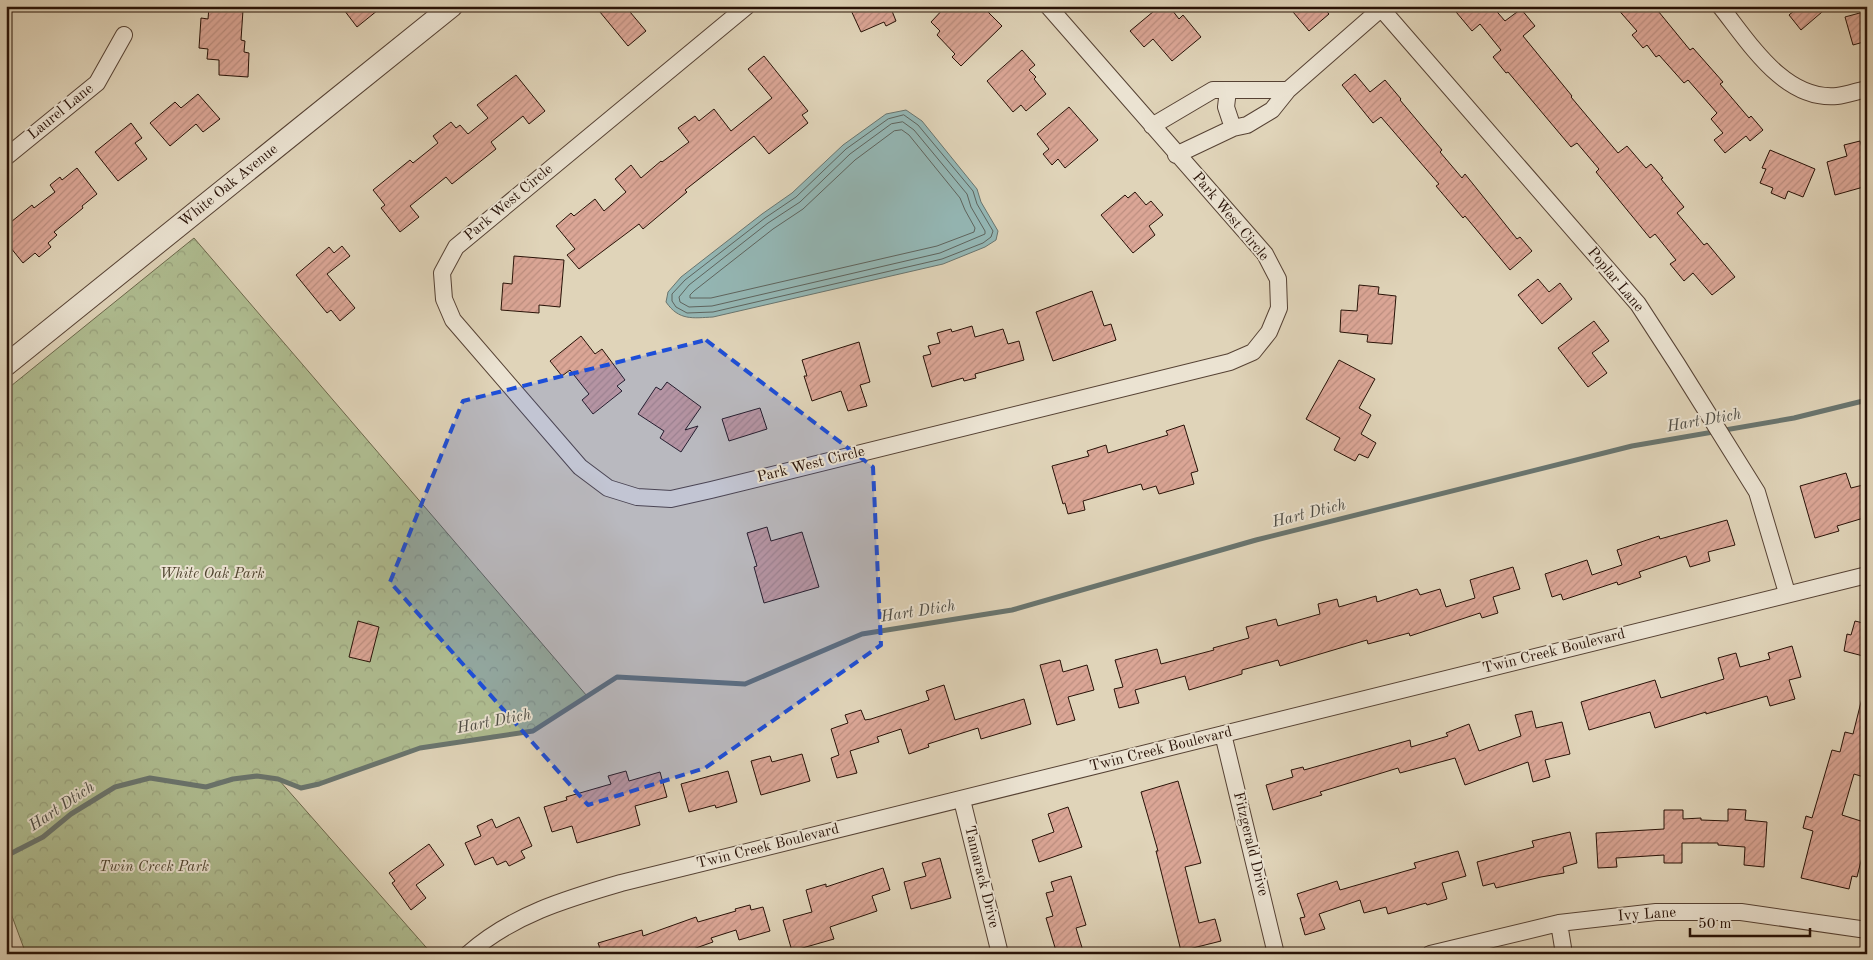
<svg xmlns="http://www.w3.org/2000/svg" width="1873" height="960" viewBox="0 0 1873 960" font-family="'Old Standard TT',serif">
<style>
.park{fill:url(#park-crowns);stroke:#6c684c}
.water{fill:#94b7b5;stroke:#69756f}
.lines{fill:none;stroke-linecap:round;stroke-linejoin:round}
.shore{stroke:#5e645e;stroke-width:1}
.stream{stroke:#69756f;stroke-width:5}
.building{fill:url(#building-hatch);stroke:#281207}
.minor-casing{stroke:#564234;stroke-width:18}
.tertiary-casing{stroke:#564234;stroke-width:23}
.minor{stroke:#ebe3d2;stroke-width:16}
.tertiary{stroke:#ebe3d2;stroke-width:21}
.marked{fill:#1d4ed8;fill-opacity:0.2;stroke:#1d4ed8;stroke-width:4;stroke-dasharray:10 6;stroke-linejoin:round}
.labels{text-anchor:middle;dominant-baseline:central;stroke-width:4;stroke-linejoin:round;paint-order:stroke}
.street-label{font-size:15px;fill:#281207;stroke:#ebe3d2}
.park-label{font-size:15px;font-style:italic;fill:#504530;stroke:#ebe3d2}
.water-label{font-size:16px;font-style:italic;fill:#4e4c44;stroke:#ebe3d2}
</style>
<defs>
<pattern id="park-crowns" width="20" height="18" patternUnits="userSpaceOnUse" patternTransform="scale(1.25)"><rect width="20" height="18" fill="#afbd91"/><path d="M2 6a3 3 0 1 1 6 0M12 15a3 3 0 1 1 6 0" fill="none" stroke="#97a17c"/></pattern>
<pattern id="building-hatch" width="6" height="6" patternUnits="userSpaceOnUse" patternTransform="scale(1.25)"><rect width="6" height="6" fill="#dba696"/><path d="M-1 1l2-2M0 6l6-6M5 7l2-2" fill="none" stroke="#bc8e80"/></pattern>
</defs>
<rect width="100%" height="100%" fill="#e0d4b9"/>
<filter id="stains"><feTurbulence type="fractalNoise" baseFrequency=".004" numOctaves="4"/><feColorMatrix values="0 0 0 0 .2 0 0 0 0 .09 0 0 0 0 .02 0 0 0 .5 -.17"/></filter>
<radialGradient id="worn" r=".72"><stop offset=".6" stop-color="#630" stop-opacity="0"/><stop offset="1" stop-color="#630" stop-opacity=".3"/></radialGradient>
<!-- park -->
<path class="park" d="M194,238l393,458 -54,35 -113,17 -101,36 -18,4 -22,-8 153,174h-406l-20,-54v-510z"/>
<!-- water -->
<path class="water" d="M906,110l16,11 55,68 4,13 17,29 -2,9 -11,7 -42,17 -230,53c-20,1 -34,4 -47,-15l2,-10 13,-15 81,-63 30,-21 51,-48 43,-31z"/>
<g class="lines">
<!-- shore -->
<path class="shore" d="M904,115l14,10 55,66 4,13 16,27 -2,6 -8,6 -41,16 -229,53 -26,1 -11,-6 -4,-6v-7l13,-14 80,-62 31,-21 50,-48 42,-30z
M903,122l11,8 53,64 4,13 14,24v3l-45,19 -228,53 -23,1 -9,-5 -1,-5 10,-12 79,-62 32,-21 50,-48 41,-30z
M902,130l7,5 51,63 5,12 10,18 -1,4 -37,14 -226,52h-21v-3l4,-4 79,-62 30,-20 52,-49 39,-29z"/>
<!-- stream -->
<path class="stream" d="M6,856l37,-19 28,-23 44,-27 35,-9 56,9 27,-8 24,-3 21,3 23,9 18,-4 101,-36 113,-17 84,-54 128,7 117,-50 150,-24 244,-70 376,-94 162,-28 73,-18"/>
</g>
<!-- building -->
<path class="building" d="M341,6h42l-26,21z
M595,6h30l21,25 -18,15z
M849,6h41l6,15 -10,5 -2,-4 -23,10z
M946,6h36l20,20 -41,40 -9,-9 3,-3 -18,-19 3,-4 -9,-9z
M1160,6h9l10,13 4,-4 18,22 -29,24 -19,-22 -9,8 -14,-16z
M1288,6h34l7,8 -20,17z
M1451,6h41l13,15 16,-12 14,17 -12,10 49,60 -1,1 47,56 9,-7 19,22 5,-4 12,14 -2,1 23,28 -7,6 27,32 3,-2 28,34 -23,18 -19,-22 -9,8 -14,-17 6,-4 -21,-26 -5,4 -54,-66 3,-3 -22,-26 -6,4 -63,-75 -2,1 -13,-16 8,-7 -21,-26 -8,7z
M1615,6h39l36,44 3,-2 30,34 -3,2 29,34 2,-2 12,14 -13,11 -4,-5 -21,17 -11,-13 9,-7 -12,-14 6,-6 -29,-33 -4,3 -25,-28 -3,2 -9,-12 -4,3 -11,-13 5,-4z
M1800,6h29l-28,24 -12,-15z
M209,7l34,3 -2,30 4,1 -1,11 5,1 -1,24 -29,-2v-15l-12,-1 1,-10 -9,-1 2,-30 7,1z
M1867,11v30l-14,4 -8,-28z
M1022,50l13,15 -6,5 7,7 -2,2 12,15 -20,17 -5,-6 -8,7 -26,-31z
M764,56l44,55 -6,4 6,8 -39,31 -15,-18 -69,54 2,2 -44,37 -4,-5 -60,45 -12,-14 8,-6 -19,-23 15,-13 3,3 21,-17 9,12 22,-19 -11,-13 16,-14 10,13 20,-17 1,1 27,-20 -11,-14 17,-12 4,5 15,-12 17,22 41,-33 -24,-29z
M1355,74l15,18 15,-12 16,19 -1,1 42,50 -2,2 22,26 3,-4 52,65 3,-2 12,14 -22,19 -45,-54 -2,2 -27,-32 3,-2 -58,-67 -8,6 -31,-38z
M516,75l29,36 -16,13 -6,-8 -32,26 5,7 -44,35 -6,-7 -36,29 9,11 -19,15 -19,-24 4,-3 -12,-15 37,-30 3,3 25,-20 -5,-7 18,-14 5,6 4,-3 8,9 20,-16 -11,-13z
M198,94l22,25 -17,13 -7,-8 -26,22 -20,-23 25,-21 6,6z
M1069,107l29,33 -33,28 -7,-9 -6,6 -9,-11 6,-5 -12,-15z
M131,123l11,15 -7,5 12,16 -29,22 -23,-29z
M1860,141l7,24v21l-32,9 -8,-33 20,-6 -3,-11z
M1770,150l45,19 -12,28 -15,-6 -3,8 -14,-6 2,-5 -13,-5 6,-14 -4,-1z
M77,168l20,26 -15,12 1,2 -29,24 3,3 -9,8 3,4 -12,10 -4,-4 -12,10 -17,-21v-16l26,-21 2,3 21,-16 -5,-7 10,-8 2,3z
M1135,192l11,13 5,-4 12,14 -14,11 6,9 -22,18 -32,-38 24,-20 3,3z
M342,246l8,10 -23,18 28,34 -15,13 -9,-11 -4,3 -31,-38 33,-28 5,6z
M514,256l50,4 -4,47 -21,-2v8l-38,-3 2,-27 9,1z
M1538,279l11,13 11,-9 12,16 -30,25 -24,-29z
M1359,285l20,2 -1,7 18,2 -4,48 -25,-2 1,-7 -28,-3 1,-22 16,1z
M1092,291l12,35 7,-2 5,16 -63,21 -17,-49z
M1594,321l15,20 -17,12 15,20 -19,14 -30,-39z
M972,326l3,11 28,-8 5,15 11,-3 5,19 -49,14 1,4 -12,3 -1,-3 -31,9 -9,-31 8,-2 -3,-8 12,-3 -3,-10 14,-4 1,3z
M581,336l14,18 7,-5 23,31 -8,6 5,5 -29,23 -11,-14 7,-6 -19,-24 -8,6 -12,-15z
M859,342l11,40 -10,3 7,21 -19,5 -7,-20 -29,10 -8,-25h3l-5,-16z
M1339,360l36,19 -16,29 12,7 -10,19 15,9 -8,15 -9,-4 -4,7 -21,-11 6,-12 -34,-19z
M667,382l34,25 -16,23 13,-4 -17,26 -21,-14 4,-7 -26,-17 18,-27 5,3z
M760,408l7,21 -38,12 -7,-22z
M1184,425l14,46 -7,2 3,11 -35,10 -3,-8 -13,4 -2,-6 -58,17 2,9 -17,4 -3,-11 -2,1 -11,-38 37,-10 -2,-5 19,-6 2,8 60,-18 -2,-4z
M1846,473l5,15 16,-4v33l-30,9 2,5 -24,7 -15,-52z
M1727,520l8,25 -27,7 2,9 -20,6 -4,-11 -47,16 2,5 -23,8 -1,-3 -54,18 -2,-6 -9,3 -7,-23 42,-14 5,15 30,-10 -5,-15 42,-14 1,3z
M767,527l4,14 31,-9 17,55 -55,16 -10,-36 3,-1 -10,-33z
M1513,567l7,22 -27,8 5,16 -16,5 -2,-5 -70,23 -1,-3 -41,11 -1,-4 -87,26 -2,-6 -36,10v4l-53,16 -4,-14 -50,14 4,13 -20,5 -5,-19 9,-2 -8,-27 42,-11 4,15 53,-14 -1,-2 36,-10 -3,-11 30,-8 2,7 42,-12 -2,-10 19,-5 2,8 37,-11 1,6 40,-13 3,6 20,-6 6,18 29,-9 -5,-18z
M358,621l21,6 -9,35 -21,-5z
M1855,621l12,3v33l-23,-6 3,-17 4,1z
M1792,646l9,31 -12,3 6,19 -25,7 -3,-10 -61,18v-2l-51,16 -5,-16 -61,18 -8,-28 74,-22 6,18 63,-19 -6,-21 18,-5 4,14 30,-8 -2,-6z
M1060,660l3,12 24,-7 7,25 -26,7 7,23 -18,5 -17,-60z
M944,685l11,35 69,-21 7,25 -50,15 -3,-11 -50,16 1,3 -20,7 -8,-25 -24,8 2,5 -29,9 7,22 -20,5 -6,-20 8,-3 -8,-26 17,-6 -3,-8 16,-5 4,10 6,-1 58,-19 -3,-9z
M1862,698l5,1v79l-13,-4 -12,41 25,8v14l-10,40 -5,-1 -3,13 -48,-11 12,-47 -10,-3 3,-12 6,2 20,-68 8,2 5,-20 8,2z
M1532,711l4,17 26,-6 8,32 -25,6 5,17 -17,5 -5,-20 -63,23 -10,-27 -55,15 -2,-5 -78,24 2,3 -49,15 -7,-25 27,-8 -2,-7 12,-3 1,3 106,-30 1,7 37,-11 -2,-3 23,-9 10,27 42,-15 -6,-21z
M802,754l8,27 -49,14 -10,-34 19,-5 2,6z
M626,771l3,10 31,-9 7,25 -32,9 5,19 -63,18 -5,-17 -20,6 -8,-25 23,-7 -1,-3 45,-13 -3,-8z
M728,771l9,31 -21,6 -1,-3 -26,7 -8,-28z
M1178,781l23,82 -16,4 14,56 16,-4 6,22 -40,10 -25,-100h2l-17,-59z
M1068,807l14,40 -43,15 -7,-22 22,-8 -6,-18z
M1728,809l18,1 -1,10 22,2 -3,45 -20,-2 1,-18 -27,-2v-2h-36v20h-18v-8l-48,3 1,9 -19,1 -2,-35 68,-4v-19h19v9l18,-1v2l27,1z
M519,817l13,29 -11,5 4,7 -16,8 -3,-5 -9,4 -4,-8 -18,8 -10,-22 16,-7 -4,-10 15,-7 4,9z
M1570,832l7,31 -14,4 1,6 -23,4 -45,11 -2,-5 -11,3 -6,-24 57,-15 -2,-6z
M429,844l15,21 -28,20 10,13 -15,12 -19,-27 3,-2 -6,-8z
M1458,851l8,25 -24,7 5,16 -20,6 -1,-2 -38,11 -2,-7 -22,6 -4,-13 -41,14 6,15 -20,6 -5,-17 5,-1 -8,-23 40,-13 3,9 76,-22 -2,-5z
M940,858l11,40 -40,11 -7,-27 22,-6 -4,-13z
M883,868l7,22 -18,6 5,15 -47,16 4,12 -42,12 -9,-31 29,-8 -6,-22 20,-6v3z
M1071,876l15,49 -10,3 8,26h-27l-11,-36 7,-2 -7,-23 8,-2 -3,-9z
M750,905l1,5 12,-3 7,24 -31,9 -3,-10 -25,8 2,4 -34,12h-77l-4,-11 44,-13 1,6 53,-19 2,5 7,-2 31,-9 -1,-2z"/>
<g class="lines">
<defs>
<path id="minor" d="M747,6l-291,241 -14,26 2,26 9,21 127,147 28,21 29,9 34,2 40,-9 519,-128 23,-10 16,-20 10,-24 -1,-29 -13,-25 -217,-248
M1379,6l259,298 39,60 80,128 30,101
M1720,6c29,36 64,95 117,90 10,-1 20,-5 30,-7
M1228,90l-2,17 7,21
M1152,126l61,-36h75
M1176,155l57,-27 14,-3 25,-15 16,-20 96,-84
M6,157l91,-74 27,-48
M1223,734l53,220
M962,800l38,154
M1559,923l5,31
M468,954c44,-39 98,-55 153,-71l1246,-308
M1430,954l129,-31 97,-11h85l126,18"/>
<path id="tertiary" d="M6,365l446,-359"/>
</defs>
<!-- minor casing -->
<use href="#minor" class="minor-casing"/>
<!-- tertiary casing -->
<use href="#tertiary" class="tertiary-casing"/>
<!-- minor -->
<use href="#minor" class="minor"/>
<!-- tertiary -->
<use href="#tertiary" class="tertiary"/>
</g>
<!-- marked area -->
<path class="marked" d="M706,340l167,127 8,178 -176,123 -117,37 -198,-223 73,-181z"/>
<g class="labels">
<!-- street labels -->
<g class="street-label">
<text transform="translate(61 112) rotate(-39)">Laurel Lane</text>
<text transform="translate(229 186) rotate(-39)">White Oak Avenue</text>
<text transform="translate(509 203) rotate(-40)">Park West Circle</text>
<text transform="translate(1230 217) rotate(50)">Park West Circle</text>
<text transform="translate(1615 280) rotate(50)">Poplar Lane</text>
<text transform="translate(811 465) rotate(-14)">Park West Circle</text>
<text transform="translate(1554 652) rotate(-14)">Twin Creek Boulevard</text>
<text transform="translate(1161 750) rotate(-14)">Twin Creek Boulevard</text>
<text transform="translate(1250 844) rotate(76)">Fitzgerald Drive</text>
<text transform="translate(768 847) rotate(-14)">Twin Creek Boulevard</text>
<text transform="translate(981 877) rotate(76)">Tamarack Drive</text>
<text transform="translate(1647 915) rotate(-4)">Ivy Lane</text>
</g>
<!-- park labels -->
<g class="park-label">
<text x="212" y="574">White Oak Park</text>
<text x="154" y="867">Twin Creek Park</text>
</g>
<!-- water labels -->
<g class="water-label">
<text transform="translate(1704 421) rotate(-10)">Hart Dtich</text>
<text transform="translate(1309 514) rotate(-14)">Hart Dtich</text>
<text transform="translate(918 612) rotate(-9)">Hart Dtich</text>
<text transform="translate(494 722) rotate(-11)">Hart Dtich</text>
<text transform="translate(62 807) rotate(-34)">Hart Dtich</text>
</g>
</g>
<!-- margin -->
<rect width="1873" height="960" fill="none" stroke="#e0d4b9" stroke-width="25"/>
<rect x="8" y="8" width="1858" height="945" fill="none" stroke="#281207" stroke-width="2.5"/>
<rect x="12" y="12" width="1848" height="935" fill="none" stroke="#281207"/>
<!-- scale -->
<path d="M1690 928v8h120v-8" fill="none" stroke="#281207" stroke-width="2.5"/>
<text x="1698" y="928" font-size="15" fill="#281207" stroke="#ebe3d2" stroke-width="4" paint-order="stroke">50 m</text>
<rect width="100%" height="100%" filter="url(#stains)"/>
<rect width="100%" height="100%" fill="url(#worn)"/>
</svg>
